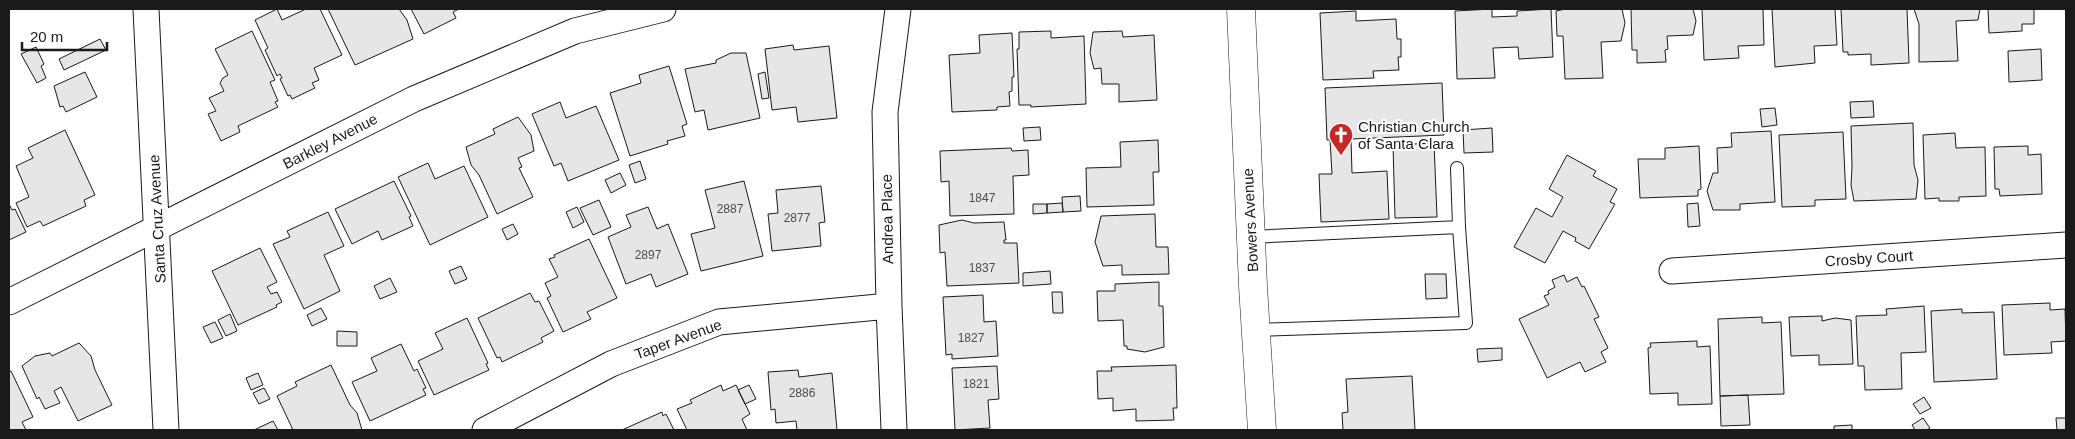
<svg xmlns="http://www.w3.org/2000/svg" width="2075" height="439" viewBox="0 0 2075 439" font-family="Arial,sans-serif">
<style>
.building{fill:#e6e6e6;stroke:#1a1a1a}
.lines{fill:none;stroke-linecap:round;stroke-linejoin:round}
.service-casing{stroke:#1a1a1a;stroke-width:14}
.minor-casing{stroke:#1a1a1a;stroke-width:27}
.secondary-casing{stroke:#1a1a1a;stroke-width:29}
.service{stroke:#fff;stroke-width:12}
.minor{stroke:#fff;stroke-width:25}
.secondary{stroke:#fff;stroke-width:28}
.labels{text-anchor:middle;dominant-baseline:central;stroke-width:4;stroke-linejoin:round;paint-order:stroke}
.number-label{font-size:12px;fill:#4d4d4d}
.poi-label{font-size:15px;fill:#1a1a1a;stroke:#fff;text-anchor:start}
.street-label{font-size:15px;fill:#1a1a1a;stroke:#fff}
</style>
<rect width="100%" height="100%" fill="#fff"/>
<!-- building -->
<path class="building" d="M277,9l5,11 24,-11h14l22,46 -28,13 5,12 -7,3 3,5 -23,11 -2,-4 -2,1 -8,-17 2,-1 -2,-4 -3,2 -12,-26 3,-2 -13,-28z
M328,9h71l8,11 6,19 -58,26z
M411,9h48l-6,3 3,6 -32,16z
M1492,9v8l25,-1v-5l34,-2 2,48 -34,2 -1,-12 -25,1 2,30 -38,1 -2,-68z
M1566,9h56l3,14 -4,18 -20,1 2,36 -38,1 -2,-43h-6l-1,-25z
M1631,9h62l3,12 -3,14 -26,1 1,13 -3,1 1,12 -29,1v-13h-5z
M1702,9h61l1,36 -26,1 1,12 -35,2z
M1772,9h63l2,36 -23,1 1,17 -40,4z
M1841,9h66l2,54 -38,2v-11l-23,1v-3h-5z
M1914,9h66l-2,11 -22,1 2,40 -39,1v-38z
M1988,9h46v15h-12v7l-33,2z
M1356,11v10l40,-2 1,20h4v18h-3l1,13 -26,1 1,7 -51,2 -3,-67z
M252,31l23,49 -5,2 8,19 -3,1 3,5 -40,19 2,6 -19,9 -13,-27 8,-3 -7,-13 15,-7 -4,-8 3,-5 5,-3 -13,-26z
M1051,31v7l33,-2 2,68 -55,3v-2h-12l-2,-56h2v-17z
M1122,31l1,6 31,-2 3,65 -38,2v-18h-17l-1,-16 -7,1 -4,-16 3,-21z
M1012,33l2,44h-2v14l-3,1 1,14 -13,1v3l-45,2 -3,-57 31,-2 -1,-18z
M100,39l6,11 -42,20 -5,-11z
M793,45l1,5 35,-4 8,72 -39,4 -2,-15 -24,3 -7,-61z
M36,47l8,17 -3,2 5,12 -9,5 -16,-29z
M2041,49l1,31 -33,2 -1,-31z
M731,53h15l14,65 -52,12 -4,-20 -9,2 -10,-43 31,-6v-3z
M669,66l18,58 -5,2 3,10 -18,5 1,3 -38,12 -20,-63 31,-10 -2,-8z
M85,72l12,25 -31,15 -3,-6 -3,1 -6,-21z
M765,72l4,26 -7,1 -4,-25z
M1442,83l2,52 -93,4 1,34 35,-2 2,48 -68,3 -2,-48h13l-2,-34h-3l-2,-52z
M1873,101l1,16 -23,1 -1,-16z
M560,102l6,16 30,-12 23,54 -51,21 -7,-18 -7,3 -22,-52z
M1775,108l2,17 -15,2 -2,-18z
M518,117l13,18 3,16 -16,7 4,9 -3,1 14,29 -36,17 -18,-39 -8,-10 -5,-18 29,-13 -2,-5z
M1913,123l1,42 4,15 -2,19 -62,2 -3,-16 1,-18 -1,-41z
M1040,127l1,13 -17,1 -1,-13z
M1492,128l1,24 -29,1 -1,-23z
M65,130l30,65 -11,5 2,6 -43,20 -3,-5 -13,6 -11,-24 13,-6 -13,-31 17,-8 -5,-10z
M1771,131l4,71 -35,2v6h-27l-6,-19 6,-18h5l-1,-25 15,-1 -1,-14z
M1843,132l3,67 -31,1v6l-33,1 -3,-72z
M1955,133l1,15 29,-1 1,49 -27,1v4h-20v-3l-14,1 -2,-64z
M1158,140l1,32h-6l1,33 -67,2 -1,-39 35,-1 -1,-25z
M1434,143l3,74 -42,1 -2,-73z
M1699,146l2,43 -3,1v6l-58,2 -2,-39h27v-11z
M2028,146v9l13,-1 1,40 -42,2 -1,-7h-4l-1,-42z
M1011,148l1,3 16,-1 1,25 -16,1 1,38 -64,2 -1,-35 -8,1 -1,-31z
M1567,155l29,16 -3,5 24,13 -7,13 5,2 -26,45 -14,-8 1,-3 -13,-7 -18,32 -31,-16 22,-39 16,9 11,-20 -14,-8z
M640,161l6,18 -11,4 -6,-18z
M428,163l7,16 29,-13 24,51 -58,28 -32,-68z
M620,173l6,12 -15,8 -6,-13z
M394,181l17,35 -2,1 4,9 -31,14 -4,-9 -26,13 -17,-35z
M744,181l19,75 -62,15 -10,-37 24,-6 -10,-38z
M821,186l4,36 -6,1 2,23 -49,5 -4,-37 10,-1 -2,-23z
M1080,196l1,15 -18,1 -1,-15z
M599,200l12,27 -18,8 -13,-27z
M1062,203l1,9 -16,1v-9z
M1698,203l2,23 -12,1 -1,-23z
M9,204l3,6 3,-1 11,23 -17,8z
M1033,204h14v9l-14,1z
M577,207l7,15 -11,6 -7,-16z
M648,207l9,22 11,-5 20,50 -32,13 -5,-13 -25,10 -18,-47 23,-10 -5,-12z
M328,212l16,34 -20,9 16,36 -36,18 -31,-65 17,-7 -3,-6z
M1155,214l1,33h12l1,27 -47,1v-10l-19,1 -8,-24 6,-26z
M962,220l12,3 30,-1 2,18h-2v3h13l2,40 -72,3 -2,-34 -5,1 -1,-28z
M513,224l5,10 -11,6 -5,-11z
M589,239l28,59 -30,14 4,7 -28,13 -16,-34 4,-2 -6,-13 13,-6 -9,-18 6,-2 -1,-2z
M260,248l17,34 -10,5 4,7 6,-2 5,10 -6,3 1,2 -39,18 -26,-54z
M461,266l6,13 -12,5 -6,-13z
M1050,271l1,13 -28,2v-13z
M1425,274h21l1,24 -21,1z
M1564,275l3,7 10,-5 5,10 2,-1 15,31 -5,2 14,29 -7,4 5,10 -21,10 -5,-10 -33,16 -28,-59 30,-14 -5,-9 5,-2 -1,-3 7,-4 -3,-7z
M390,278l7,14 -17,7 -6,-13z
M1159,282v24h4l1,41 -19,5 -18,-3v-3h-3l-1,-26 -25,1 -1,-30h18v-7z
M1052,292h10l1,21h-10z
M530,293l5,9 4,-1 15,30 -13,7 2,4 -41,20 -2,-5 -3,1 -19,-40z
M983,295l1,27 12,-1 2,35 -46,3v-5l-6,1 -3,-58z
M2050,303v7l15,-1 1,32 -15,1 1,11 -48,2 -2,-50z
M1924,306l2,46 -25,1 1,36 -37,1 -1,-24h-6l-2,-50 31,-1 -1,-6z
M321,308l6,11 -15,7 -5,-11z
M1962,309v4l32,-1 3,67 -63,3 -3,-71z
M230,314l7,17 -11,5 -8,-16z
M1822,316v5l13,-3 16,2 2,44 -34,1v-10l-28,1 -2,-39z
M1762,317v6l19,-1 3,72 -64,2 -2,-77z
M467,318l21,45 -2,1 3,6 -55,25 -16,-34 25,-12 -8,-16z
M215,322l8,16 -12,5 -8,-16z
M337,331l20,1v14h-20z
M1697,341v6l13,-1 2,58 -34,1v-12l-28,1 -2,-46 3,-1 -1,-4z
M79,343l12,13 4,14 17,35 -34,16 -17,-34 -7,4 6,12 -15,6 -6,-12 -2,2 -15,-33 13,-10 15,-3 2,3z
M401,344l13,27 3,-2 9,19 -3,1 3,6 -56,26 -18,-39 25,-11 -6,-13z
M1502,348v12l-24,2 -1,-13z
M331,365l19,40 7,8 5,17h-69l-16,-34 20,-10 -2,-4z
M1176,365l1,43h-4l1,12 -38,1v-12l-23,2v-13l-15,1 -1,-28h15l-1,-4z
M997,366l2,33 -11,1 2,28 -35,2 -3,-62z
M798,370l1,7 33,-4 5,57h-40l-1,-9 -20,2 -1,-14 -4,1 -3,-38z
M11,371l22,46 -11,5 4,8h-17v-58z
M258,373l5,12 -12,5 -5,-12z
M1412,376l3,54h-72l-1,-17 6,-1 -2,-33z
M721,385l2,6 13,-6 14,29 -8,5 5,11h-60l-10,-21 15,-6 -2,-3z
M749,385l7,14 -11,5 -7,-14z
M264,388l6,11 -11,5 -6,-11z
M1748,395l2,30 -29,1 -1,-30z
M1924,397l7,11 -11,6 -7,-10z
M662,412l1,4 3,-2 8,16h-52z
M1923,418l7,10 -3,2h-12l-3,-5z
M2056,418h10v12h-9z
M273,421l5,9h-24z
M1852,425v5h-18v-4z"/>
<g class="lines">
<defs>
<path id="service" d="M1457,168l2,59
M1251,237l208,-10 7,96 -210,7"/>
<path id="minor" d="M146,9l20,421
M1672,271l394,-26
M9,302l405,-203 161,-68 88,-22
M485,430l126,-66 108,-42 170,-16
M894,430l-5,-124 -4,-194 13,-103"/>
<path id="secondary" d="M1241,9l12,277 9,144"/>
</defs>
<!-- service casing -->
<use href="#service" class="service-casing"/>
<!-- minor casing -->
<use href="#minor" class="minor-casing"/>
<!-- secondary casing -->
<use href="#secondary" class="secondary-casing"/>
<!-- service -->
<use href="#service" class="service"/>
<!-- minor -->
<use href="#minor" class="minor"/>
<!-- secondary -->
<use href="#secondary" class="secondary"/>
</g>
<!-- icons -->
<defs>
<symbol id="church-pin" viewBox="-11 -11 22 30"><path d="M0 17L-7.5 6A9.5 9.5 0 1 1 7.5 6Z" fill="#c62828" stroke="#fff"/><path d="M-1.2-6h2.4v3.5h3.3v2.4h-3.3V6h-2.4V-.1h-3.3v-2.4h3.3Z" fill="#fff"/></symbol>
</defs>
<g fill-rule="evenodd">
<use href="#church-pin" x="1327" y="121" width="28" height="38"/>
</g>
<g class="labels">
<!-- number labels -->
<g class="number-label">
<text x="982" y="198">1847</text>
<text x="730" y="209">2887</text>
<text x="797" y="218">2877</text>
<text x="648" y="255">2897</text>
<text x="982" y="268">1837</text>
<text x="971" y="338">1827</text>
<text x="976" y="384">1821</text>
<text x="802" y="393">2886</text>
</g>
<!-- poi labels -->
<g class="poi-label">
<text x="1358" y="126">Christian Church<tspan x="1358" dy="17">of Santa Clara</tspan></text>
</g>
<!-- street labels -->
<g class="street-label">
<text transform="translate(330 141) rotate(-27)">Barkley Avenue</text>
<text transform="translate(157 219) rotate(-93)">Santa Cruz Avenue</text>
<text transform="translate(887 219) rotate(-91)">Andrea Place</text>
<text transform="translate(1250 220) rotate(-93)">Bowers Avenue</text>
<text transform="translate(1869 258) rotate(-4)">Crosby Court</text>
<text transform="translate(678 339) rotate(-20)">Taper Avenue</text>
</g>
</g>
<!-- border -->
<rect width="2075" height="439" fill="none" stroke="#1a1a1a" stroke-width="20"/>
<!-- scale -->
<path d="M22 42v8h85v-8" fill="none" stroke="#1a1a1a" stroke-width="2.5"/>
<text x="30" y="42" font-size="15" fill="#1a1a1a" stroke="#ffffff" stroke-width="4" paint-order="stroke">20 m</text>
</svg>
